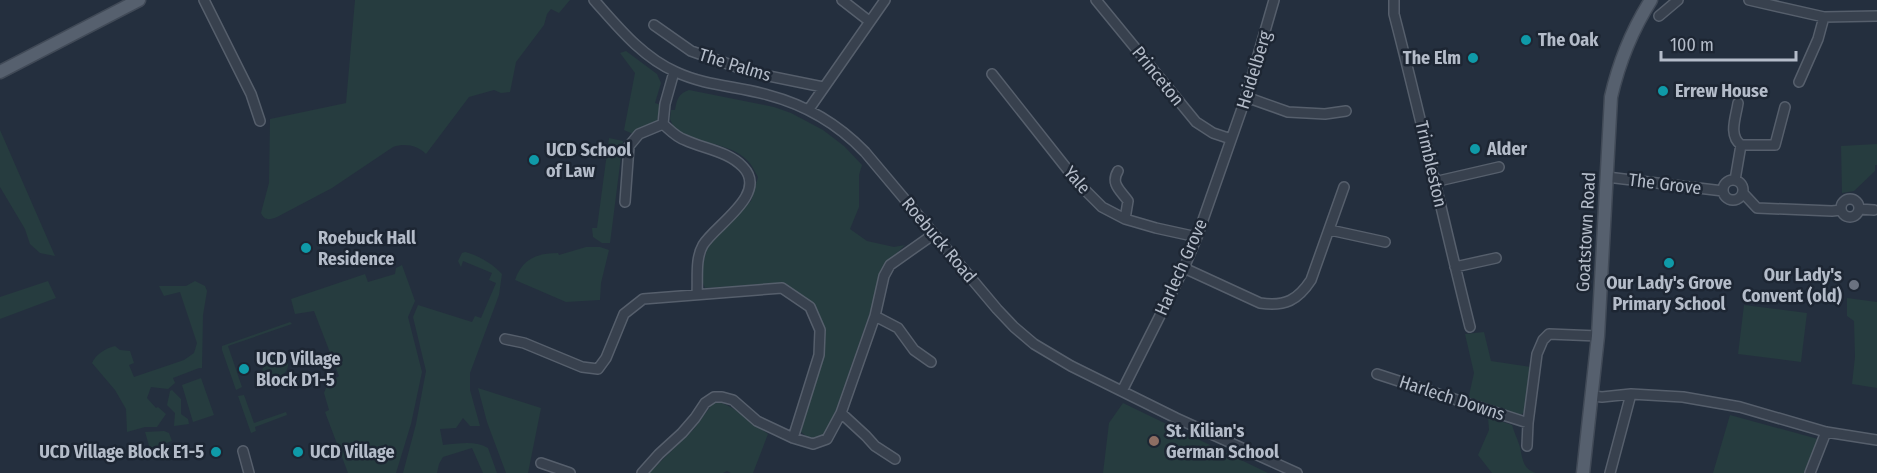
<svg xmlns="http://www.w3.org/2000/svg" width="1877" height="473" viewBox="0 0 1877 473" font-family="'Fira Sans Condensed',sans-serif">
<style>
.green{fill:#263c3f}
.lines{fill:none;stroke-linecap:round;stroke-linejoin:round}
.minor-casing{stroke:#565f6c;stroke-width:12}
.major-casing{stroke:#414a57;stroke-width:15}
.minor{stroke:#38414e;stroke-width:9}
.major{stroke:#56606e;stroke-width:12}
.culture-dot{fill:#0f9aa8;stroke:#1d2633;stroke-width:2}
.worship-dot{fill:#6b7280;stroke:#1d2633;stroke-width:2}
.education-dot{fill:#8d6e63;stroke:#1d2633;stroke-width:2}
.labels{text-anchor:middle;dominant-baseline:central;stroke-width:5;stroke-linejoin:round;paint-order:stroke}
.poi-label{font-size:18px;font-weight:bold;fill:#b4bcc9;stroke:#1d2633;text-anchor:start}
.street-label{font-size:18px;fill:#b4bcc9;stroke:#1d2633}
</style>
<rect width="100%" height="100%" fill="#242f3e"/>
<!-- green -->
<path class="green" d="M355,0h215l-11,13 -8,-4 -4,5 -3,11 -28,37 -6,30 -9,1 -7,-3 -25,7 -43,57c-9,-9 -21,-11 -33,-7l-61,41 -55,29c-8,3 -12,4 -16,-4l8,-30 1,-64 76,-16z
M626,51l31,23 4,9 -6,20 6,2 -4,16 -24,13 -9,-4 11,-57 -15,-20z
M689,90l85,17 17,6 32,17 21,16 18,19 -3,10v32l-9,22 17,12 27,6 11,-2c-21,21 -23,23 -30,53l-43,123 -9,16 -12,3 -10,-8 19,-74 5,-26 -12,-29 -32,-20 -76,5 -5,-12 8,-31 43,-44 7,-24c-3,-5 -6,-12 -10,-16 -18,-19 -52,-17 -73,-31l-5,-11 1,-9h4c2,-11 3,-16 14,-20z
M0,130l55,126 -15,-3 -10,-9 -5,-15 -25,-42z
M609,138l14,3 -13,102h-8l-9,-6 -1,-9h5z
M1877,144v21h-2v6l-21,20 -12,2 -1,-47z
M586,247h14l9,3 -8,33 -1,17 -34,2 -51,-22c7,-21 22,-27 43,-27l1,2z
M465,252c13,3 28,12 37,22l-3,21 -29,78v17l10,36h-10l-7,-8 -7,10 -16,1 3,16c15,-1 31,-5 45,3l9,25h-14l-11,-25 -29,9 -4,7 -2,9h-34l13,-49 10,-53 -13,-54 5,-12 54,17 3,-6 6,2 15,-35 -7,-3 3,-7 -29,-12 -2,6 -3,-6 4,-8z
M402,265l13,36 -7,16 14,55 -11,52 -15,49h-48l-23,-61 4,-2 -5,-17 4,-10 11,-7 -25,-65 -19,3 -4,-15 74,-25 3,8 27,-8 1,-6z
M48,281l8,17 -56,21v-22z
M195,281l10,5 2,5 -4,24 -1,53h-3l-26,10 2,5 -7,6 -17,-2 -4,11 9,10 2,-1 8,7 -9,13h-12l-18,5 -1,-23 -11,-19 -23,-27c4,-9 14,-15 23,-17l5,4 10,1 4,12 -5,2 5,12 50,-17 10,-7 3,-10 -17,-51 -16,4 -5,-10h27z
M1847,298l30,4v86l-25,-4 3,-27 -1,-36 -7,-5z
M1744,305l63,8 -6,49 -63,-8z
M290,322l2,2 -64,22 14,41 -6,3 -14,-40v-4z
M1484,332l7,29 40,6 -5,44 -7,5 -51,-16 6,-27 -9,-39z
M280,353c19,9 1,30 -14,30l-5,-8c2,-11 8,-19 19,-22z
M201,378l13,37 -21,7 -11,-37z
M478,388l63,20 -13,65h-22l-19,-51z
M172,390l9,9v15l7,5 1,5 -15,2 1,-13 -8,-8 3,-14z
M244,395l10,28 32,-11 1,3 -32,12 1,4 -5,2 -13,-37z
M719,402c19,6 32,21 49,32l-15,39h-22l-4,-2 -4,2h-74l45,-44 19,-26z
M1123,403l145,70h-165l6,-50z
M1730,415l88,24 -2,17 -9,17h-94z
M1488,417l24,8c2,7 5,13 7,19 4,12 2,25 17,29h-44l-14,-18 11,-25z
M164,431l5,2 3,8 -22,8 -5,-17z"/>
<g class="lines">
<defs>
<path id="minor" d="M204,0l47,94 9,27
M594,0c24,27 48,57 82,72 30,14 61,14 92,23 38,10 70,29 97,57l132,157 17,18 20,17 37,22 105,52 121,55
M842,0l27,21
M1096,0l100,122 17,11 18,6
M1394,0v14c27,104 50,209 76,313
M1749,0l75,17 53,-1
M1659,16l19,-16
M654,25l37,26 63,22 69,14
M992,74l87,110 23,23 23,12 31,9 41,9
M1799,82l19,-43 6,-22
M1246,97l42,15 37,2 21,-3
M809,109l76,-109
M663,124c7,6 13,13 22,16 19,9 43,11 58,27 26,27 -28,58 -40,78 -8,14 -5,33 -6,49
M1741,145h34l10,-38
M1118,171c-8,13 3,20 10,30l-3,18
M1607,177l116,14
M1723 190a10 10 0 1 1 20 0a10 10 0 1 1-20 0Z
M1735,180l6,-35c-13,-10 -5,-28 -3,-42
M1434,182l65,-15
M1743,193l14,15 75,3 9,-1
M1841 208a9 9 0 1 1 18 0a9 9 0 1 1-18 0Z
M625,202l4,-56 10,-12 24,-10 2,-20 9,-32
M1859,209l15,1
M1330,230l55,12
M1455,267l41,-9
M1184,268l76,35c25,4 38,-3 51,-23l33,-93
M875,316l23,12 16,22 17,12
M505,339l19,4 58,24 16,2 8,-11 18,-44 19,-15 139,-11 28,19 10,23 -1,25 -26,83 -36,-17 -24,-21 -11,-3h-8l-9,6 -10,15 -13,15 -23,21 -17,19
M1377,374l151,49
M1122,391l62,-123 13,-31 49,-140 28,-97
M1593,396l9,1 29,-3 52,3 57,10 86,25 51,8
M841,413l25,23 9,10 20,13
M793,438l20,6 14,-5 14,-26 34,-97 9,-40 6,-11 44,-31
M1527,446l1,-23 9,-69 6,-14 6,-6 49,2
M243,451l6,22
M541,463l29,10
M1610,473l21,-79
M1810,473l16,-41"/>
<path id="major" d="M0,72l139,-72
M1583,473l15,-137 13,-239c8,-35 21,-67 40,-97"/>
</defs>
<!-- minor casing -->
<use href="#minor" class="minor-casing"/>
<!-- major casing -->
<use href="#major" class="major-casing"/>
<!-- minor -->
<use href="#minor" class="minor"/>
<!-- major -->
<use href="#major" class="major"/>
</g>
<!-- markers -->
<g class="culture-dot">
<circle cx="1526" cy="40" r="6"/>
<circle cx="1473" cy="58" r="6"/>
<circle cx="1663" cy="91" r="6"/>
<circle cx="1475" cy="149" r="6"/>
<circle cx="534" cy="160" r="6"/>
<circle cx="306" cy="248" r="6"/>
<circle cx="1669" cy="263" r="6"/>
<circle cx="244" cy="369" r="6"/>
<circle cx="216" cy="452" r="6"/>
<circle cx="298" cy="452" r="6"/>
</g>
<circle class="worship-dot" cx="1854" cy="285" r="6"/>
<circle class="education-dot" cx="1154" cy="441" r="6"/>
<g class="labels">
<!-- poi labels -->
<g class="poi-label">
<text x="1538" y="40">The Oak</text>
<text x="1461" y="58" text-anchor="end">The Elm</text>
<text x="1675" y="91">Errew House</text>
<text x="1487" y="149">Alder</text>
<text x="546" y="150">UCD School<tspan x="546" dy="21">of Law</tspan></text>
<text x="318" y="238">Roebuck Hall<tspan x="318" dy="21">Residence</tspan></text>
<text x="1842" y="275" text-anchor="end">Our Lady's<tspan x="1842" dy="21">Convent (old)</tspan></text>
<text x="1669" y="283" text-anchor="middle">Our Lady's Grove<tspan x="1669" dy="21">Primary School</tspan></text>
<text x="256" y="359">UCD Village<tspan x="256" dy="21">Block D1-5</tspan></text>
<text x="1166" y="431">St. Kilian's<tspan x="1166" dy="21">German School</tspan></text>
<text x="204" y="452" text-anchor="end">UCD Village Block E1-5</text>
<text x="310" y="452">UCD Village</text>
</g>
<!-- street labels -->
<g class="street-label">
<text transform="translate(735 65) rotate(17)">The Palms</text>
<text transform="translate(1254 70) rotate(-73)">Heidelberg</text>
<text transform="translate(1158 76) rotate(51)">Princeton</text>
<text transform="translate(1431 164) rotate(77)">Trimbleston</text>
<text transform="translate(1077 180) rotate(49)">Yale</text>
<text transform="translate(1665 184) rotate(7)">The Grove</text>
<text transform="translate(1586 232) rotate(-87)">Goatstown Road</text>
<text transform="translate(939 240) rotate(50)">Roebuck Road</text>
<text transform="translate(1181 267) rotate(-66)">Harlech Grove</text>
<text transform="translate(1452 398) rotate(18)">Harlech Downs</text>
</g>
</g>
<!-- scale -->
<path d="M1661 51v9h135v-9" fill="none" stroke="#b4bcc9" stroke-width="3"/>
<text x="1670" y="51" font-size="18" fill="#b4bcc9" stroke="#1d2633" stroke-width="4.5" paint-order="stroke">100 m</text>
</svg>
